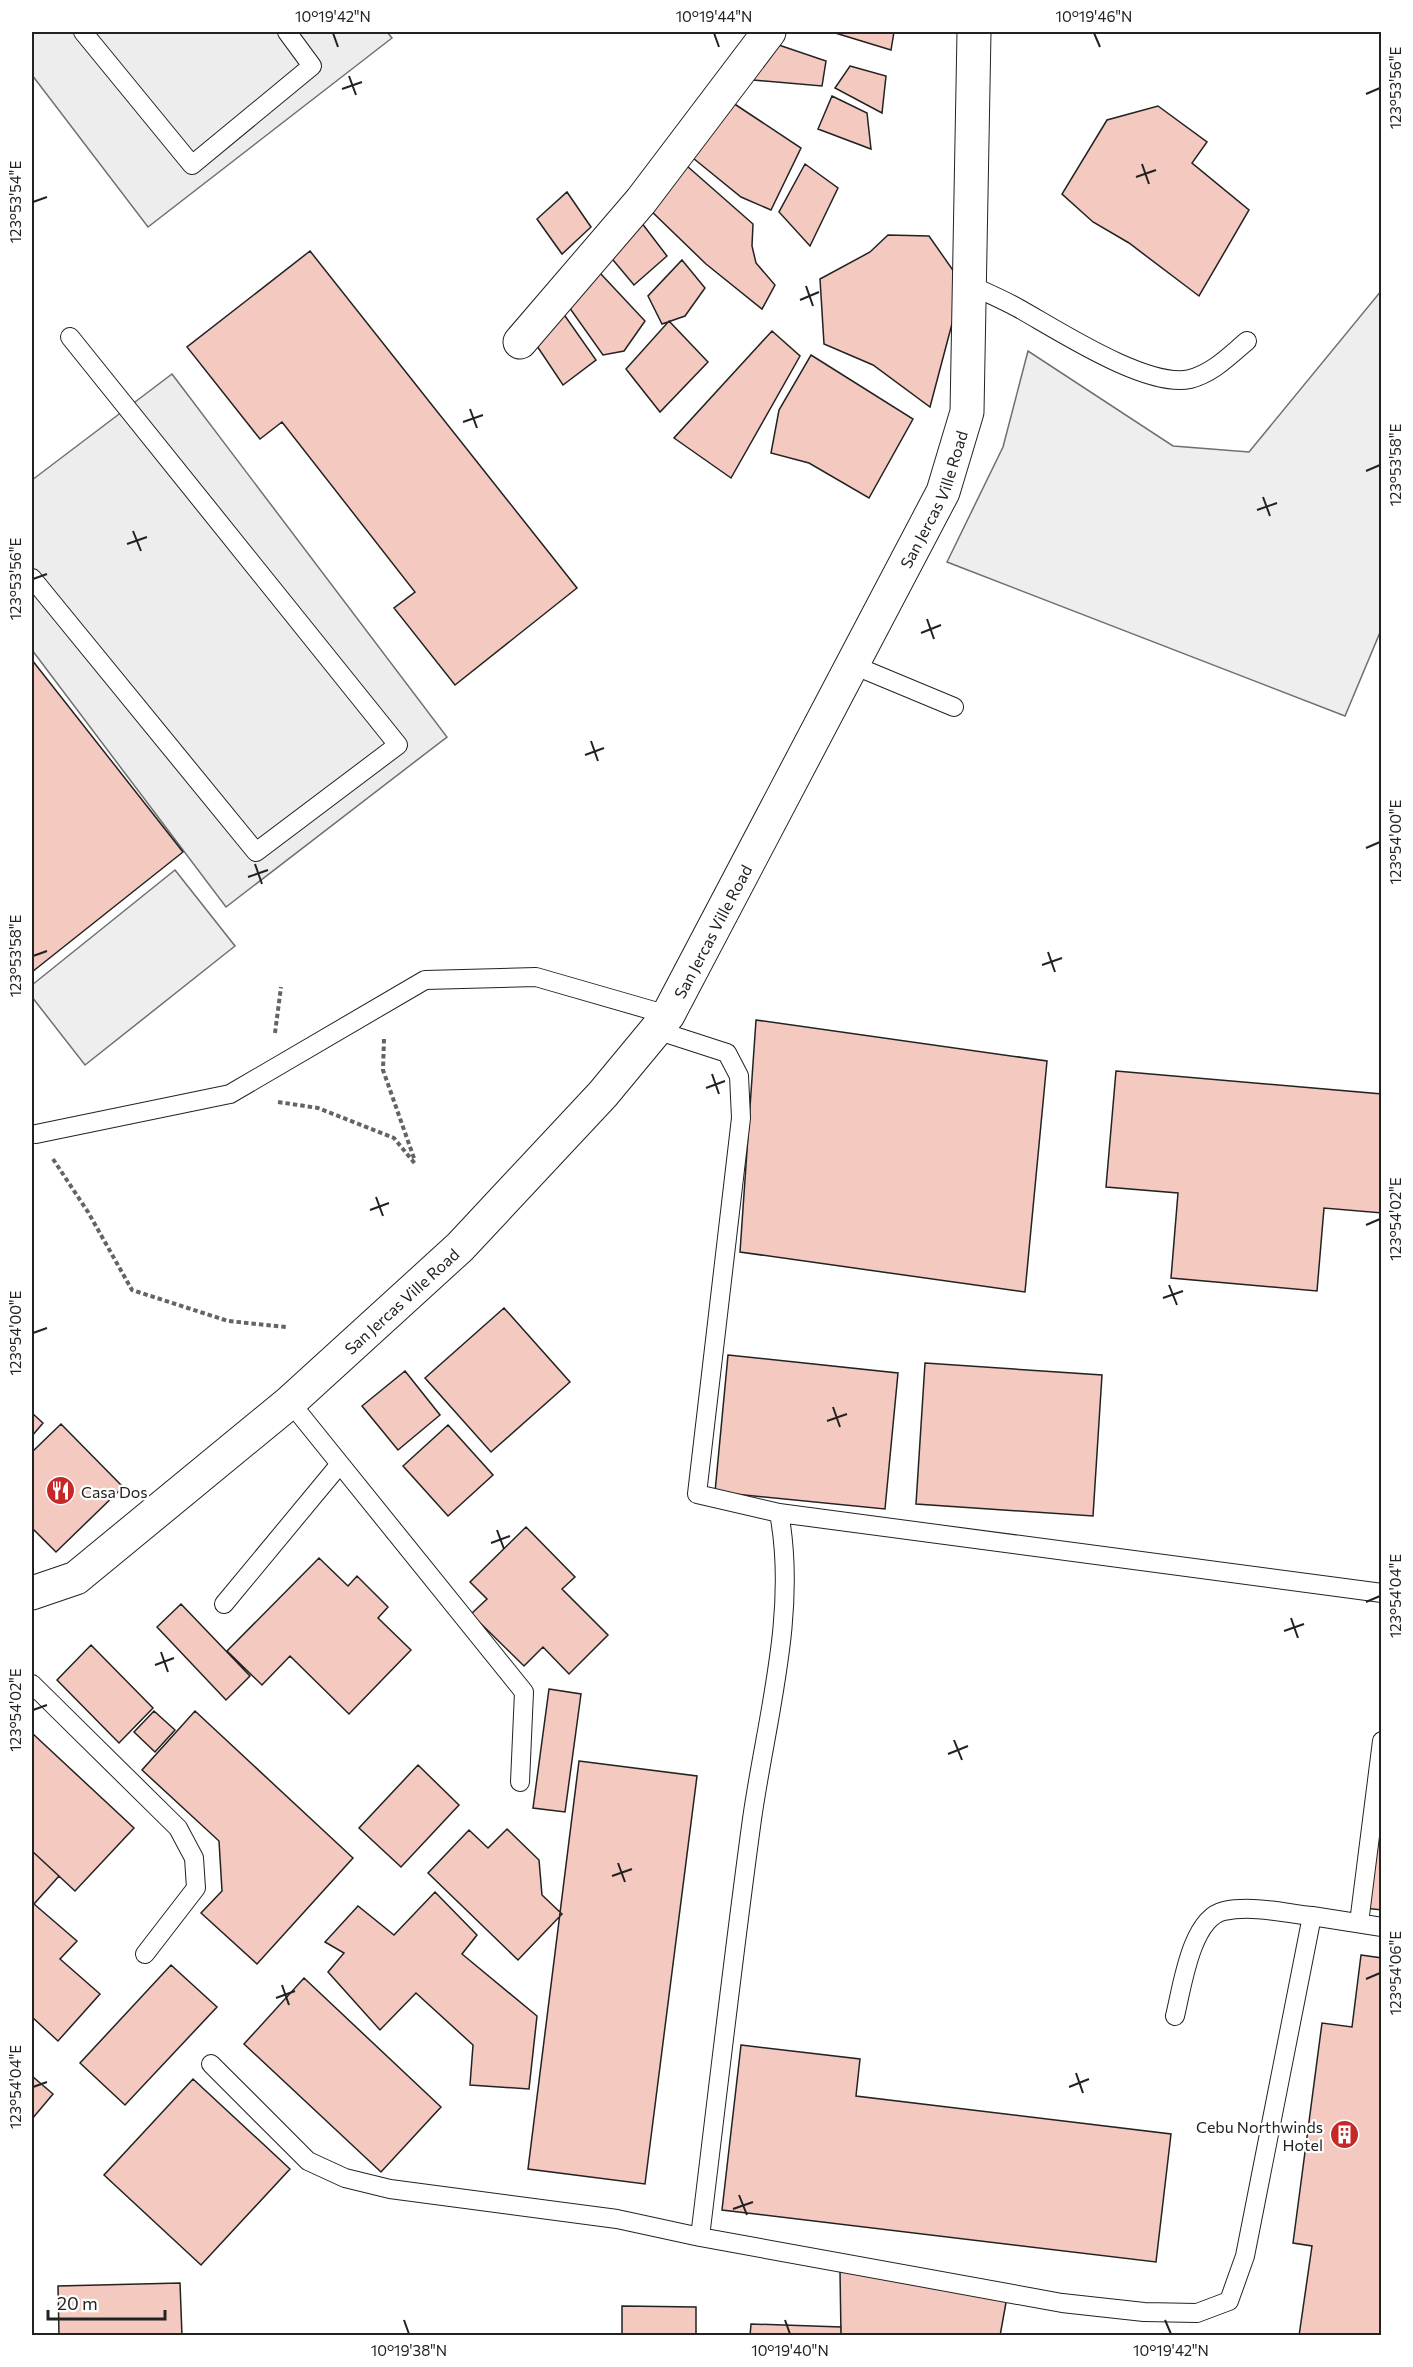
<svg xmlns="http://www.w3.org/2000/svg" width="1413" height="2367" viewBox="0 0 1413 2367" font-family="Commissioner,sans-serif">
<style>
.green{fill:#eee;stroke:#6f6f6f;stroke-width:1.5}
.parking{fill:#ededed;stroke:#6f6f6f;stroke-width:1.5}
.building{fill:#f3c9c0;stroke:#222;stroke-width:1.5}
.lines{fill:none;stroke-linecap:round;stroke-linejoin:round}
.lane-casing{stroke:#222;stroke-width:20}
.street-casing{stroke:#222;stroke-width:35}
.path{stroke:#646464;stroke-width:4;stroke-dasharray:4.5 3;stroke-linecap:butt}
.lane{stroke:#fff;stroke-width:18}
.street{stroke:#fff;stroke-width:33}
.ticks{fill:none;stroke:#222;stroke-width:2}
.labels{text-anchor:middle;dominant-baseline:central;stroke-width:4.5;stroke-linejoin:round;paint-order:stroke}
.street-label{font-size:16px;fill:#222;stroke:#fff}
.poi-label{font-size:16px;fill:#222;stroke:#fff;text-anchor:start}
.neatline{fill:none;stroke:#222;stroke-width:2}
.ticks-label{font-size:15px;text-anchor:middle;fill:#222}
</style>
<rect width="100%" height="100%" fill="#fff"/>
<!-- green -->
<path class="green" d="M1381,291v339l-36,86 -398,-154 56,-115 25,-96 145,95 76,6z
M175,870l60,76 -150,119 -53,-68v-12z"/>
<!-- parking -->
<path class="parking" d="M32,32h355l5,6 -244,189 -116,-152z
M172,374l275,363 -221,170 -194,-257v-170z"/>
<!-- building -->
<path class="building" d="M832,32h62l-3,18z
M767,41l59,20 -4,25 -80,-7z
M850,66l36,10 -4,37 -47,-25z
M832,96l35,17 4,36 -53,-20z
M730,101l71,47 -30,62 -30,-13 -53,-43z
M1158,106l49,36 -15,21 57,47 -50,86 -70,-53 -36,-21 -31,-28 45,-74z
M805,164l33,24 -28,58 -31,-34z
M687,166l66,58 -1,22 4,17 19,22 -13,24 -56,-45 -59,-57z
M567,192l24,35 -29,27 -25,-35z
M641,222l26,34 -33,29 -26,-31z
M888,235l41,1 28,40 -4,44 -23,87 -57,-42 -49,-21 -4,-65 50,-27z
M310,251l267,337 -122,97 -61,-77 21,-16 -133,-170 -22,17 -73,-92z
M682,260l23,28 -20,28 -23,8 -14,-28z
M600,273l45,48 -21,30 -21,4 -39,-55z
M558,306l38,54 -33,25 -34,-51z
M669,321l39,41 -48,50 -34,-43z
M772,331l28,25 -69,122 -57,-40z
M811,355l102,64 -44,79 -60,-35 -38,-10 8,-43z
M32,660l151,192 -151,120z
M756,1020l291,41 -22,231 -285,-40z
M1116,1071l266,23v119l-58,-5 -7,83 -146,-13 7,-85 -72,-6z
M504,1308l66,74 -79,70 -66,-74z
M728,1355l170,18 -13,136 -170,-17z
M925,1363l177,12 -9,141 -177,-12z
M405,1371l35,44 -42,35 -36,-44z
M32,1413l11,10 -11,13z
M61,1424l62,63 -67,65 -24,-24v-76z
M448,1425l45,50 -45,41 -45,-50z
M526,1527l49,50 -13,12 46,46 -39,39 -26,-27 -19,19 -53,-52 16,-15 -17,-17z
M319,1558l29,28 9,-10 31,31 -10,11 33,32 -62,64 -59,-58 -28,29 -35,-34z
M181,1604l69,72 -24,24 -69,-73z
M91,1645l62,63 -34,35 -62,-63z
M549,1689l32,5 -16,118 -32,-4z
M154,1711l21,19 -20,22 -21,-20z
M195,1711l158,147 -96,106 -56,-51 21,-22 -3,-50 -77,-71z
M32,1733l102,95 -59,63 -43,-40z
M579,1761l118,15 -52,408 -117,-15z
M418,1765l41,40 -58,62 -42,-39z
M1382,1775v135l-18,-2z
M507,1829l32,31 3,35 20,19 -44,46 -90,-87 41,-43 19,18z
M32,1851l27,25 -25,28 43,37 -17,18 40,35 -42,47 -26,-24z
M435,1892l42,43 -15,19 75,62 -8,73 -59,-4 3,-40 -57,-52 -36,37 -52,-58 16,-19 -19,-11 33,-36 36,29z
M1361,1955l21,3v378h-83l13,-90 -19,-3 29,-220 30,4z
M171,1965l46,42 -92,98 -45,-42z
M304,1978l137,129 -60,65 -137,-128z
M741,2045l119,14 -4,37 315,38 -15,128 -434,-52z
M32,2076l21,18 -21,25z
M193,2079l97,90 -89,96 -97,-90z
M840,2271l167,26 -7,39h-159z
M180,2283l2,53h-123l-1,-50z
M622,2306l74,1v29h-74z
M751,2324l90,3v9h-91z"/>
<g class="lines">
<defs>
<path id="lane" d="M83,32l109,133 120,-99 -25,-34
M968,284c17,8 34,15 50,24 38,21 129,81 172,71 23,-6 39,-23 57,-38
M32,578l224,274 142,-107 -328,-408
M853,665l101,42
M656,1030l71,23 12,23 2,42 -44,376 82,19 603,80
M36,1134l194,-40 195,-114 111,-3 132,38
M290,1402l234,290 -4,90
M779,1513c19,100 -13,207 -27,306 -19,139 -35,279 -52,418l362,66 82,9 53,1 32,-12 16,-45 67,-340 70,11
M224,1604l116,-140
M32,1684l146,144 16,30 2,30 -51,66
M1359,1923l23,-182
M1175,2016c7,-28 16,-98 49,-105 28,-6 61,2 88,5
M211,2064l97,97 37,17 45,11 227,30 83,18"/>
<g id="street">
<path d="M520,342l121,-141 128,-169"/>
<path id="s1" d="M32,1593l44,-15 214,-176 170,-155 143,-153 53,-64 12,-15 275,-523 24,-80 7,-380"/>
</g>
</defs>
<!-- lane casing -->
<use href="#lane" class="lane-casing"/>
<!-- street casing -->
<use href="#street" class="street-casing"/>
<!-- path -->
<path class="path" d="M275,1033l6,-46
M384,1039l-1,31 32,91
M278,1102l40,6 76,30 22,27
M53,1159l35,53 44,78 96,31 58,6"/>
<!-- lane -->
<use href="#lane" class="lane"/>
<!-- street -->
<use href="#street" class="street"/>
</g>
<!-- ticks -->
<path class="ticks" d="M333,33l5,14M714,33l5,14M1094,33l6,14M349,76l7,19M342,89l20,-7M1366,94l14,-6M1142,164l7,20M1136,177l20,-7M33,202l14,-5M806,286l7,20M800,300l19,-8M470,409l7,19M463,422l20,-7M1366,471l14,-6M1263,497l7,19M1257,510l20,-7M133,531l8,20M127,544l20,-7M33,579l14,-5M927,619l7,20M921,633l20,-8M591,741l7,20M585,755l19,-7M1366,848l14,-6M255,864l7,20M248,877l20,-7M1048,952l7,20M33,956l14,-5M1042,965l20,-7M712,1074l7,20M706,1088l19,-7M376,1197l7,19M370,1210l19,-7M1366,1225l14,-6M1169,1285l8,20M1163,1298l20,-7M33,1333l14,-5M833,1407l7,20M827,1421l20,-7M497,1530l7,19M491,1543l19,-7M1366,1602l14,-6M1291,1618l7,20M1284,1631l20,-7M161,1652l7,20M155,1665l19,-7M33,1710l14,-5M954,1740l8,20M948,1754l20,-8M618,1863l7,19M612,1876l20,-7M1366,1979l14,-6M282,1985l7,20M276,1998l19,-7M1076,2073l7,20M33,2087l14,-5M1069,2087l20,-8M739,2195l8,20M733,2209l20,-7M404,2320l5,14M785,2320l5,14M1165,2320l6,14"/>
<!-- icons -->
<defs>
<symbol id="restaurant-disc" viewBox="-11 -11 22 22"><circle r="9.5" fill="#c62828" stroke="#fff"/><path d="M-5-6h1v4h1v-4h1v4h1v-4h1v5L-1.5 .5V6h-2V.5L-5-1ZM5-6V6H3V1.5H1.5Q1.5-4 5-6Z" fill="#fff"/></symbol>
<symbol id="building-disc" viewBox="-11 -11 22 22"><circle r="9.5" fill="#c62828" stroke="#fff"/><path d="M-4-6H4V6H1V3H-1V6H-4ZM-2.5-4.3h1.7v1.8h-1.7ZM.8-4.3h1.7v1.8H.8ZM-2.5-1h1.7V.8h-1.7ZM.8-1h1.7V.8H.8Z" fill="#fff"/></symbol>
</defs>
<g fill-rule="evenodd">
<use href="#restaurant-disc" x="44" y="1474" width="33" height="33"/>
<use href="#building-disc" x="1328" y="2118" width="33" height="33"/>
</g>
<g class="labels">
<!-- street labels -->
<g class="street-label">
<text stroke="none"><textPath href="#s1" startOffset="1446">San Jercas Ville Road</textPath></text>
<text stroke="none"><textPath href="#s1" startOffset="960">San Jercas Ville Road</textPath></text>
<text stroke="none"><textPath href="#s1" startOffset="474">San Jercas Ville Road</textPath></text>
</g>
<!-- poi labels -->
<g class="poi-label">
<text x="81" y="1491">Casa Dos</text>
<text x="1323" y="2126" text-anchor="end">Cebu Northwinds<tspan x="1323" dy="18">Hotel</tspan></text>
</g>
</g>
<!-- border -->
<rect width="1413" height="2367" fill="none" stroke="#ffffff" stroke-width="66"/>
<!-- scale -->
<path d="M48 2310v9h117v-9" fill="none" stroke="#222222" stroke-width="3"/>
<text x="57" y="2310" font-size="18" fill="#222222" stroke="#ffffff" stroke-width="4.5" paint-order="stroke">20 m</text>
<rect x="33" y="33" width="1347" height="2301" class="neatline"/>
<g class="ticks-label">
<text x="333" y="22">10°19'42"N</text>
<text x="714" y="22">10°19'44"N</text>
<text x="1094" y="22">10°19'46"N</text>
<text transform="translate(1396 88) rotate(-90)" y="5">123°53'56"E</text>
<text transform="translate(16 202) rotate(-90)" y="5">123°53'54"E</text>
<text transform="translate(1396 465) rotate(-90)" y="5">123°53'58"E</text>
<text transform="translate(16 579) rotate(-90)" y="5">123°53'56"E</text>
<text transform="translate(1396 842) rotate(-90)" y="5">123°54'00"E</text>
<text transform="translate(16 956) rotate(-90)" y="5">123°53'58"E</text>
<text transform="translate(1396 1219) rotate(-90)" y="5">123°54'02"E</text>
<text transform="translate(16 1333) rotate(-90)" y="5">123°54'00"E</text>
<text transform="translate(1396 1596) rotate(-90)" y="5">123°54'04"E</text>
<text transform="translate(16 1710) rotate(-90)" y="5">123°54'02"E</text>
<text transform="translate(1396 1973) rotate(-90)" y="5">123°54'06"E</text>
<text transform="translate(16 2087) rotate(-90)" y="5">123°54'04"E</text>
<text x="409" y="2356">10°19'38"N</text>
<text x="790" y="2356">10°19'40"N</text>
<text x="1171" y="2356">10°19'42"N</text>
</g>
</svg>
